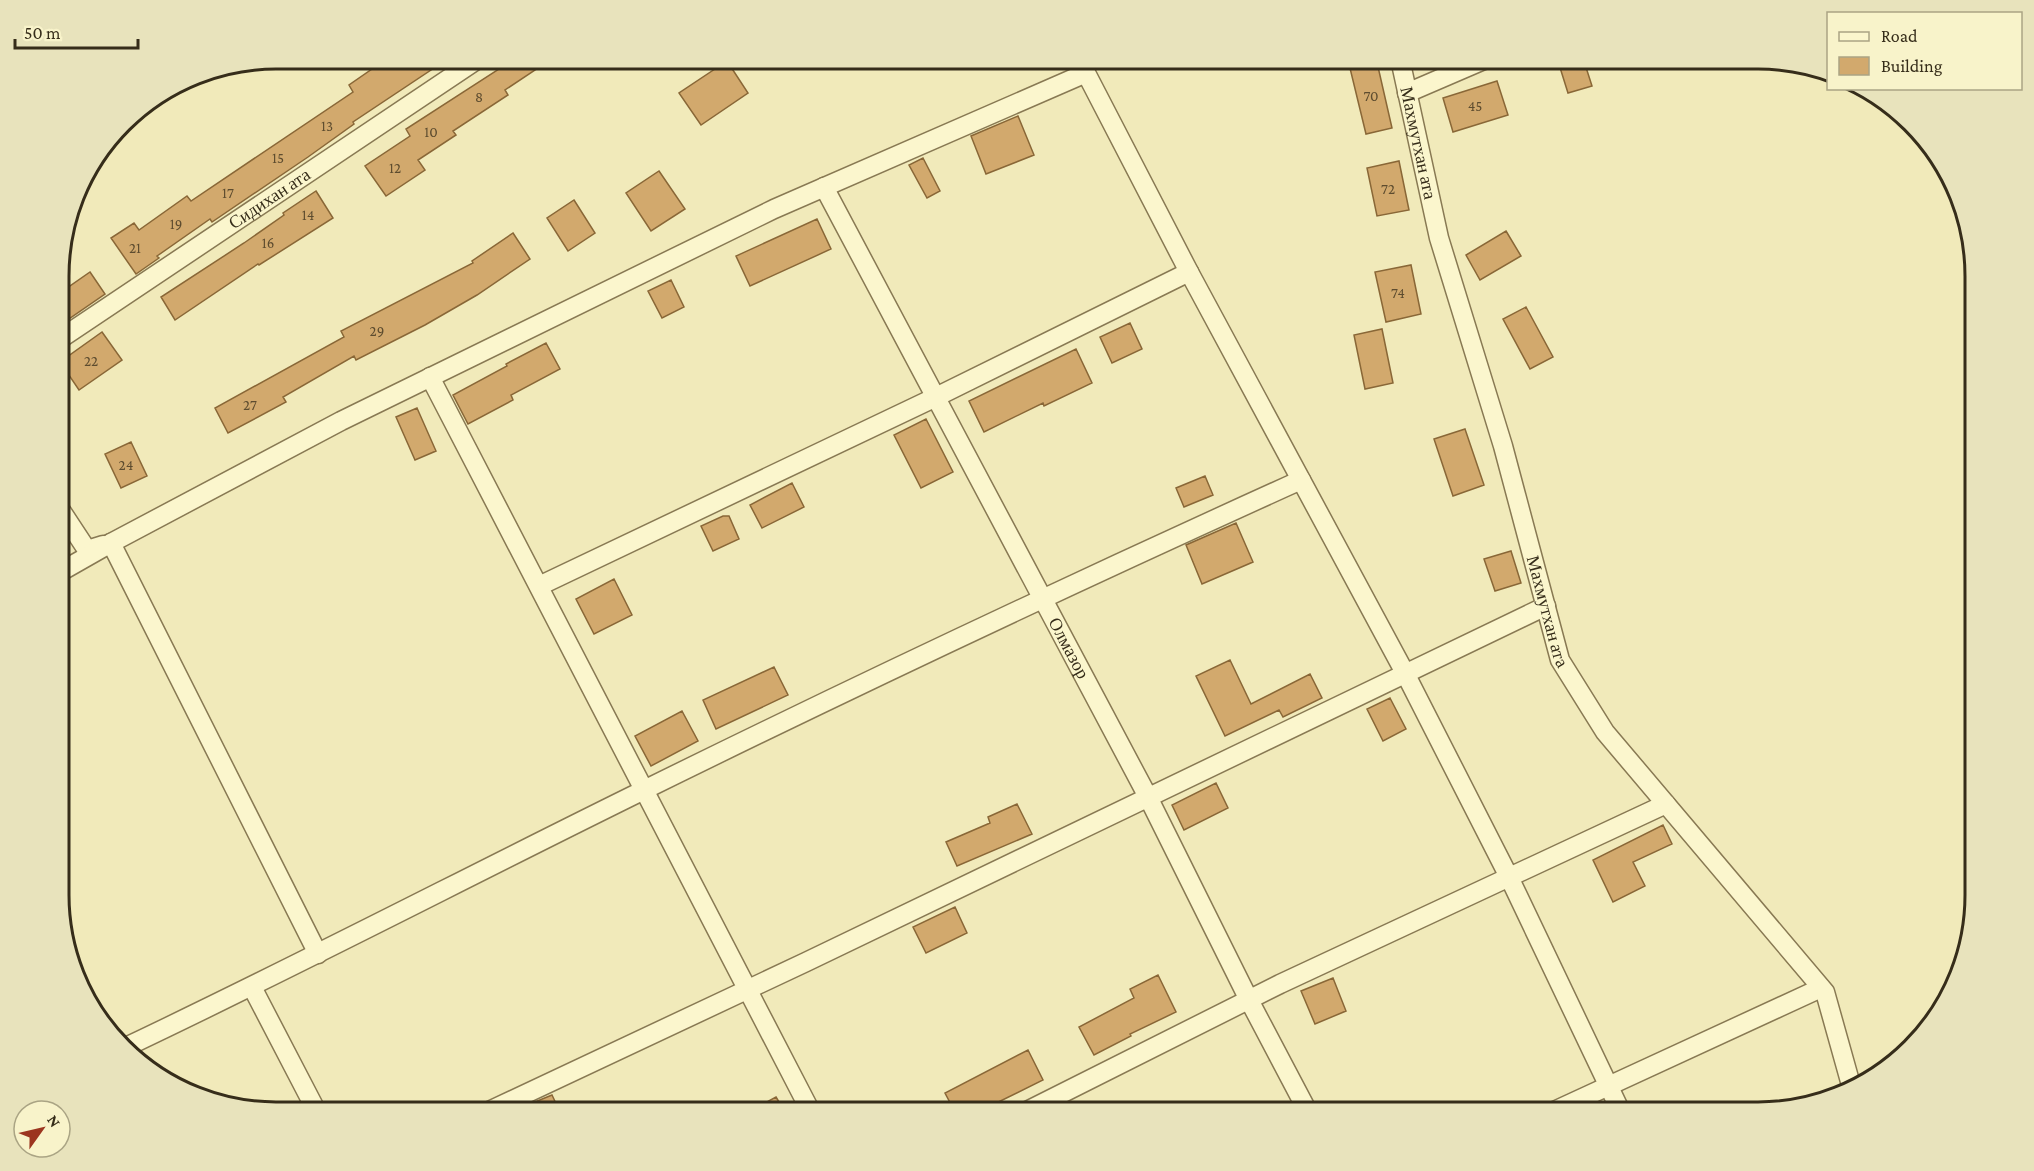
<svg xmlns="http://www.w3.org/2000/svg" width="2034" height="1171" viewBox="0 0 2034 1171" font-family="'Crimson Pro',serif">
<style>
.building{fill:#d2a96d;stroke:#896737;stroke-width:1.5}
.lines{fill:none;stroke-linecap:round;stroke-linejoin:round}
.minor-casing{stroke:#887953;stroke-width:21}
.minor{stroke:#fbf6cd;stroke-width:18}
.labels{text-anchor:middle;dominant-baseline:central;stroke-width:5;stroke-linejoin:round;paint-order:stroke}
.number-label{font-size:15px;fill:#5d4c2f}
.street-label{font-size:18px;fill:#362d1a;stroke:#f8f3ca}
.rim{fill:none;stroke:#362d1a;stroke-width:3}
</style>
<rect width="100%" height="100%" fill="#f1eaba"/>
<!-- building -->
<path class="building" d="M388,58h61l-96,64 1,2 -46,33 -96,65 -2,-3 -53,37 2,2 -23,16 -25,-36 23,-15 5,7 48,-34 4,5 162,-109 -4,-7z
M516,58h37l-48,32 3,5 -55,36 3,4 -38,25 7,10 -39,26 -21,-30 45,-30 -4,-7z
M1376,58l16,70 -26,6 -17,-70z
M1557,58h26l9,28 -24,7z
M727,61l21,32 -47,32 -22,-32z
M1497,81l11,34 -55,17 -10,-34z
M1018,116l16,39 -48,19 -15,-38z
M923,158l17,33 -13,7 -18,-33z
M1399,161l10,49 -32,6 -10,-48z
M659,171l26,38 -34,22 -25,-38z
M316,191l17,27 -74,47 -1,-1 -83,56 -14,-23 83,-54 40,-28 -1,-2z
M574,200l21,33 -27,18 -21,-33z
M817,219l14,30 -81,37 -14,-30z
M1506,231l15,25 -41,24 -14,-25z
M513,233l17,26 -53,36 -52,30 -69,35 -2,-4 -71,41 3,5 -58,31 -13,-25 129,-71 -3,-6 132,-68 -1,-2z
M1411,265l10,49 -35,8 -11,-50z
M90,272l15,22 -45,31v-32z
M671,280l13,27 -22,11 -14,-27z
M1526,307l27,50 -23,12 -27,-50z
M1130,323l12,26 -30,14 -12,-26z
M1382,329l11,54 -28,6 -11,-54z
M102,332l20,28 -43,30 -19,-28z
M546,343l14,26 -49,26 2,5 -45,24 -15,-29 54,-29 -1,-2z
M1076,349l16,34 -48,23 -1,-3 -59,29 -15,-31z
M417,408l19,43 -21,9 -19,-43z
M926,419l27,53 -32,16 -27,-53z
M1465,429l19,56 -31,11 -19,-57z
M131,442l16,34 -26,12 -16,-34z
M1205,476l8,19 -29,12 -8,-19z
M792,483l12,24 -42,21 -12,-23z
M723,516h6l10,23 -26,12 -12,-25z
M1236,523l17,39 -51,22 -16,-39z
M1511,551l10,32 -26,8 -11,-32z
M614,579l18,36 -38,19 -18,-35z
M1230,660l21,44 59,-30 12,24 -39,19 -4,-7 -54,26 -29,-60z
M774,667l14,28 -72,34 -13,-29z
M1390,698l16,31 -23,12 -16,-32z
M682,711l16,30 -47,25 -16,-30z
M1216,783l12,25 -44,22 -12,-25z
M1017,804l15,30 -75,32 -11,-24 44,-19 -2,-6z
M1663,825l9,19 -39,18 12,24 -32,16 -20,-42z
M955,907l12,26 -41,20 -13,-26z
M1158,975l18,37 -46,22 1,2 -37,19 -15,-28 55,-29 -4,-9z
M1333,978l13,33 -31,13 -14,-33z
M1028,1050l15,30 -65,32h-23l-10,-19z
M552,1095l8,17h-47l17,-8z
M776,1097l9,15h-37z"/>
<g class="lines">
<defs>
<g id="minor">
<path id="s1" d="M1400,59l39,179 64,208 57,214 45,72 220,260 26,93"/>
<path d="M1407,93l79,-34"/>
<path id="s2" d="M824,187l324,610 101,203 59,112"/>
<path id="s3" d="M60,339l418,-280"/>
<path d="M430,377l381,735"/>
<path d="M60,509l27,41 16,-5"/>
<path d="M111,543l207,411"/>
<path d="M60,572l51,-29 230,-122 433,-212 312,-136 103,199 216,401 104,204 112,235"/>
<path d="M539,586l397,-189 253,-125"/>
<path d="M252,987l65,125"/>
<path d="M128,1046c173,-82 343,-171 516,-256 217,-107 436,-210 657,-310"/>
<path d="M487,1112l319,-150 740,-356"/>
<path d="M1025,1112l255,-128 386,-180"/>
<path d="M1552,1112l269,-124"/>
</g>
</defs>
<!-- minor casing -->
<use href="#minor" class="minor-casing"/>
<!-- minor -->
<use href="#minor" class="minor"/>
</g>
<g class="labels">
<!-- number labels -->
<g class="number-label">
<text x="1371" y="96">70</text>
<text x="479" y="97">8</text>
<text x="1475" y="106">45</text>
<text x="327" y="126">13</text>
<text x="431" y="132">10</text>
<text x="278" y="158">15</text>
<text x="395" y="168">12</text>
<text x="1388" y="189">72</text>
<text x="228" y="193">17</text>
<text x="308" y="215">14</text>
<text x="176" y="224">19</text>
<text x="268" y="243">16</text>
<text x="135" y="248">21</text>
<text x="1398" y="293">74</text>
<text x="377" y="331">29</text>
<text x="91" y="361">22</text>
<text x="250" y="405">27</text>
<text x="126" y="465">24</text>
</g>
<!-- street labels -->
<g class="street-label">
<text stroke="none"><textPath href="#s1" startOffset="86">Махмутхан ата</textPath></text>
<text stroke="none"><textPath href="#s3" startOffset="252">Сидихан ата</textPath></text>
<text stroke="none"><textPath href="#s1" startOffset="572">Махмутхан ата</textPath></text>
<text stroke="none"><textPath href="#s2" startOffset="522">Олмазор</textPath></text>
</g>
</g>
<!-- crop -->
<path d="M0 0H2034V1171H0ZM276 69H1758A207 207 0 0 1 1965 276V895A207 207 0 0 1 1758 1102H276A207 207 0 0 1 69 895V276A207 207 0 0 1 276 69Z" fill="#e8e3bc" fill-rule="evenodd"/>
<path class="rim" d="M276 69H1758A207 207 0 0 1 1965 276V895A207 207 0 0 1 1758 1102H276A207 207 0 0 1 69 895V276A207 207 0 0 1 276 69Z"/>
<!-- legend -->
<rect x="1827" y="12" width="195" height="78" fill="#f8f3ca" stroke="#aaa484" stroke-width="1.5"/>
<rect x="1839" y="32" width="30" height="9" fill="#fbf6cd" stroke="#aaa484" stroke-width="1.5"/>
<text x="1881" y="42" font-size="18" fill="#362d1a">Road</text>
<rect x="1839" y="57" width="30" height="18" fill="#d2a96d" stroke="#aaa484" stroke-width="1.5"/>
<text x="1881" y="72" font-size="18" fill="#362d1a">Building</text>
<!-- north arrow -->
<g transform="translate(42 1129) rotate(56)"><circle r="28" fill="#f8f3ca" stroke="#aaa484" stroke-width="1.5"/>
<path d="M0-4.5L10 22L0 15L-10 22Z" fill="#9c351f"/>
<text y="-9" font-size="16" font-weight="bold" text-anchor="middle" fill="#362d1a">N</text>
</g>
<!-- scale -->
<path d="M15 39v9h123v-9" fill="none" stroke="#362d1a" stroke-width="3"/>
<text x="24" y="39" font-size="18" fill="#362d1a" stroke="#f8f3ca" stroke-width="4.5" paint-order="stroke">50 m</text>
</svg>
